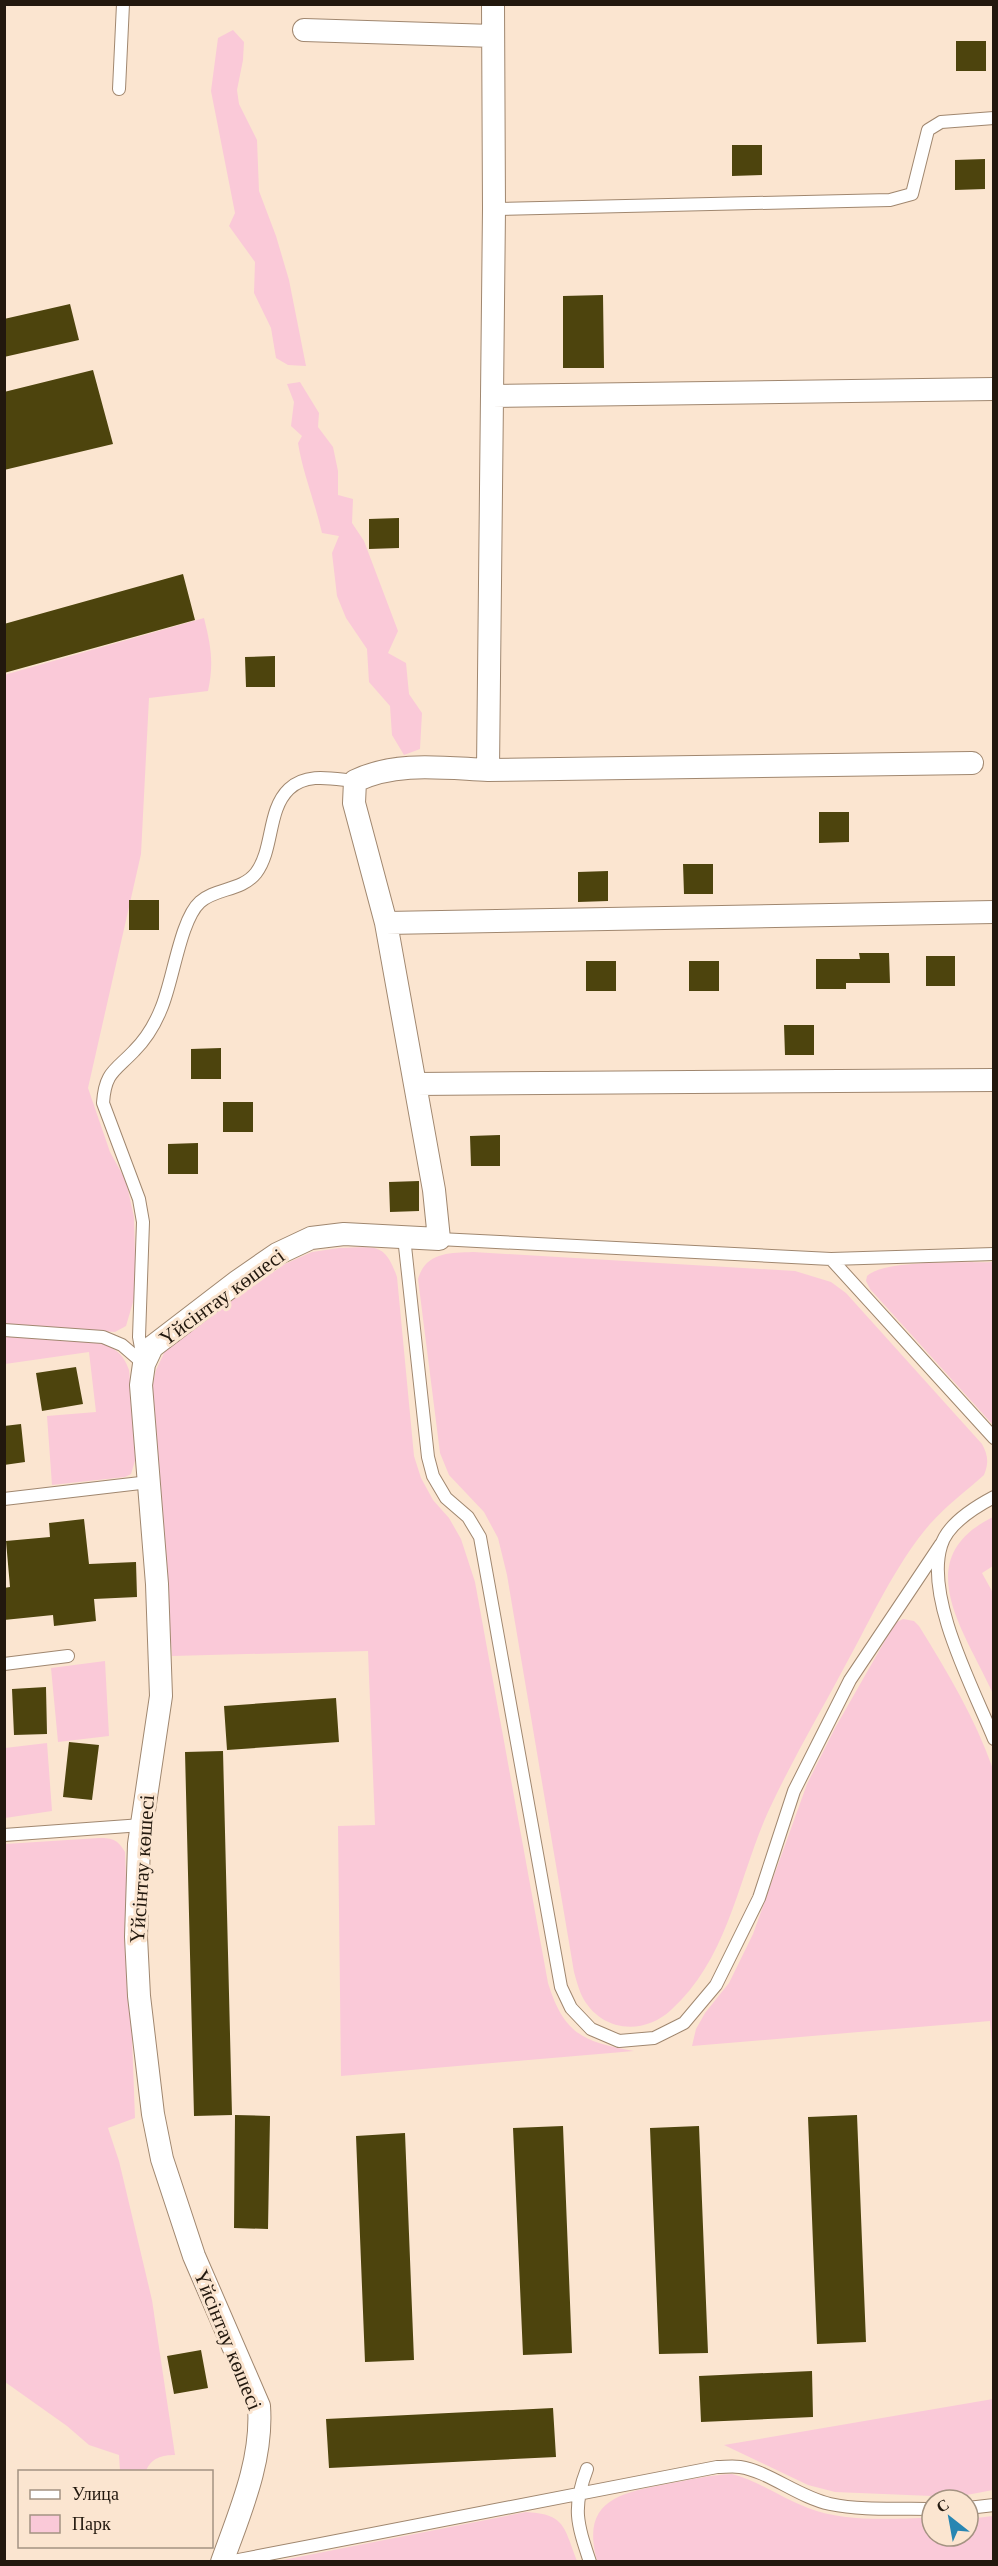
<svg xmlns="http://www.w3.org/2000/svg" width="998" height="2566" viewBox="0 0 998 2566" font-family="'Libre Baskerville',serif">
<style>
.green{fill:#fac9d8}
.building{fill:#4d440d}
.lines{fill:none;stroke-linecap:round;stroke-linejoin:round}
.service-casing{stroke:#a0876f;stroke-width:14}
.minor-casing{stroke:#a0876f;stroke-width:24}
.service{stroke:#fff;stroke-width:12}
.minor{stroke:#fff;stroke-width:22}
.labels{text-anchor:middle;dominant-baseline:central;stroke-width:6;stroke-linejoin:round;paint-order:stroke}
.street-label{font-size:21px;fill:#22180e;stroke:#fbe5d0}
</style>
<rect width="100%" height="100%" fill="#fbe5d0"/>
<!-- green -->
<path class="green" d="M233,30l11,12 -1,18 -6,30 2,14 18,36 2,51 17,45 13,44 17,86 -18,-1 -12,-7 -5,-30 -17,-35 1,-31 -26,-36 6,-13 -24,-122 7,-53z
M300,382l19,31 -1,14 15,20 5,24v24l15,4 -1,24 12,18 34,90 -10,22 18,10 3,31 13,19 -2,36 -16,6 -12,-20 -2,-29 -21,-24 -2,-33 -21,-31 -9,-22 -5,-43 7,-17 -17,-3c-7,-31 -19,-59 -24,-90l4,-7 -11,-10 3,-24 -7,-18z
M204,618c7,28 10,45 4,73l-59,7 -8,156 -53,234 22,64 16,29 8,36 2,75 -10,34 -11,6 -110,-8 -1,-649z
M339,1248c35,0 45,-8 58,29l17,179 7,22 12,22 16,18 12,21 14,43 73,401c16,51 35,59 86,68l-293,25 -3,-250 37,-1 -7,-174 -196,5 -20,-268 4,-18 9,-19 15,-15 105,-72 27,-12z
M473,1252l322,19 36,11 15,11 136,151c6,11 7,19 2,31 -18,16 -38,31 -54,49 -35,41 -58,93 -84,140 -26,49 -55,98 -78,148 -30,67 -40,147 -97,198 -29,27 -73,21 -90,-16 -3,-7 -5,-15 -7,-22l-67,-397 -9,-37 -14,-26 -35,-37 -9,-22 -22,-174c8,-27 31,-26 55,-27z
M993,1262h1l-1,163 -123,-136 -4,-8 1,-5c18,-17 99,-13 126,-14z
M4,1335c27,2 87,0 108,13 9,5 14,13 17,22l8,84 -6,20 -6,3 -73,8 -5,-69 49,-4 -7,-60 -84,12z
M993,1517v49l-11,7 11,20v101c-27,-61 -86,-135 0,-177z
M903,1619l11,2 5,5c29,47 56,92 74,143v292l-3,-40 -298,25 4,-17 9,-16 24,-30 24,-49 54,-150 28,-56 56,-98 6,-8z
M105,1661l4,75 -51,6 -7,-74z
M47,1743l5,68 -47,7v-70z
M99,1838c14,0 19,2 26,14l10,266 -27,10 11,33 33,139 23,155c-13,0 -24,3 -29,16h-26l-1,-16 -30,-10 -22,-19 -62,-44v-538z
M993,2399v91l-37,7 -121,-5 -27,-7 -84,-40z
M732,2474c27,7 50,24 76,34 38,15 84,10 124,10v18h36v-17l25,-3v45h-396c-16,-59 20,-68 70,-77 21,-4 43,-9 65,-10z
M526,2512c40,2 38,16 51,49h-299z"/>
<!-- building -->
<path class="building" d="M956,41h30v30h-30z
M732,145h30v30l-30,1z
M985,159v30l-30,1v-30z
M603,295l1,73h-41v-72z
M70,304l9,36 -75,17v-38z
M93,370l20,74 -109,26v-78z
M399,518v30l-30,1v-30z
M183,574l12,46 -191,53v-49z
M275,656v31h-29l-1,-30z
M819,812h30v30l-30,1z
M683,864h30v30h-29z
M608,871v30l-30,1v-30z
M129,900h30v30h-30z
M859,953h30l1,30h-44v6h-30v-30h44z
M926,956h29v30h-29z
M586,961h30v30h-30z
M689,961h30v30h-30z
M784,1025h30v30h-29z
M221,1048v31h-30v-30z
M223,1102h30v30h-30z
M500,1135v31h-29l-1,-30z
M198,1143v31h-30v-30z
M419,1181v30l-29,1 -1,-30z
M76,1367l7,37 -41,7 -6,-38z
M21,1424l4,38 -21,3v-39z
M84,1519l5,45 47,-2 1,35 -43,2 2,22 -42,5 -1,-11 -49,5v-32l6,-1 -4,-46 44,-4 -1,-14z
M46,1687l1,47 -33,1 -2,-46z
M336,1698l3,44 -112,8 -3,-44z
M69,1742l30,3 -7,55 -29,-3z
M223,1751l9,364 -38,1 -9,-364z
M235,2115l35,1 -2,113 -34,-1z
M857,2115l9,227 -49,2 -9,-227z
M563,2126l9,227 -49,2 -10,-227z
M699,2126l9,227 -49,1 -9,-226z
M405,2133l9,227 -49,2 -9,-226z
M201,2350l7,38 -34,6 -7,-38z
M812,2371l1,46 -112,5 -2,-46z
M553,2408l3,49 -227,11 -3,-49z"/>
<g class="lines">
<defs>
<path id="service" d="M119,89l4,-85
M494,209l396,-9 22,-6 16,-64 13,-8 53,-4
M404,1237l24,220 5,19 13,22 22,19 12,20 81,450 10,21 20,21 28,12 35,-3 30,-15 32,-38 43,-87 35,-107 56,-111 91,-136
M439,1239l392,20 163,-5
M831,1259l163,179
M4,1330l99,7 19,8 22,19 -5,-27 4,-115 -4,-23 -36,-96c2,-31 12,-32 31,-52 12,-12 21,-27 27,-42 12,-27 19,-89 39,-107 15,-14 42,-11 56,-29 18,-24 11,-63 33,-84 18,-17 44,-10 66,-8
M994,1497c-19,10 -47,27 -53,49 -16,52 32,142 53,193
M4,1499l145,-17
M4,1664l64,-8
M4,1835l138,-10
M587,2469c-15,39 -10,54 3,93
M968,2508l26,-3
M228,2562l489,-95c8,0 16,-1 23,0 28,4 58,30 90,37 33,7 68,4 102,5"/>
<path id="minor" d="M304,30l189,6
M492,396l502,-7
M488,770l484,-7
M386,923l-32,-120 1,-22c41,-20 88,-13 133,-11l6,-561 -1,-205
M415,1084l579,-4
M222,2562c18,-50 41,-102 37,-156l-65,-150 -32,-97 -9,-45 -14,-118 -3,-59 3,-93 22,-148 -4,-112 -16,-199 3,-21 8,-17 86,-66 39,-27 34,-16 33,-4 95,5 -5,-49 -48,-267 608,-11"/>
</defs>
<!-- service casing -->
<use href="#service" class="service-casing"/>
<!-- minor casing -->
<use href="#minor" class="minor-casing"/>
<!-- service -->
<use href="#service" class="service"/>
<!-- minor -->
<use href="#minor" class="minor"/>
</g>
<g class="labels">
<!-- street labels -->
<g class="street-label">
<text transform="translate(222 1297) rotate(-36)">Үйсінтау көшесі</text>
<text transform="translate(142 1869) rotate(-86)">Үйсінтау көшесі</text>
<text transform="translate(228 2340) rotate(68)">Үйсінтау көшесі</text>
</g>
</g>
<!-- border -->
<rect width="998" height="2566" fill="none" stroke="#22180e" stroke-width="12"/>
<!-- legend -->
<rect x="18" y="2470" width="195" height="78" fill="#fbe5d0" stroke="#a49382" stroke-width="1.5"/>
<rect x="30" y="2490" width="30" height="9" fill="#ffffff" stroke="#a49382" stroke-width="1.5"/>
<text x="72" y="2500" font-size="18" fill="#22180e">Улица</text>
<rect x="30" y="2515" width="30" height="18" fill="#fac9d8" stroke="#a49382" stroke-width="1.5"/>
<text x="72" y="2530" font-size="18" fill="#22180e">Парк</text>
<!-- north arrow -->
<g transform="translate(950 2518) rotate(329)"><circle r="28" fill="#fbe5d0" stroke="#a49382" stroke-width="1.5"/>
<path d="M0-4.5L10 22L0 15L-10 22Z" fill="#2886b2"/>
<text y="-9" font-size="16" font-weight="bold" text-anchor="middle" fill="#22180e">С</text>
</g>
</svg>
